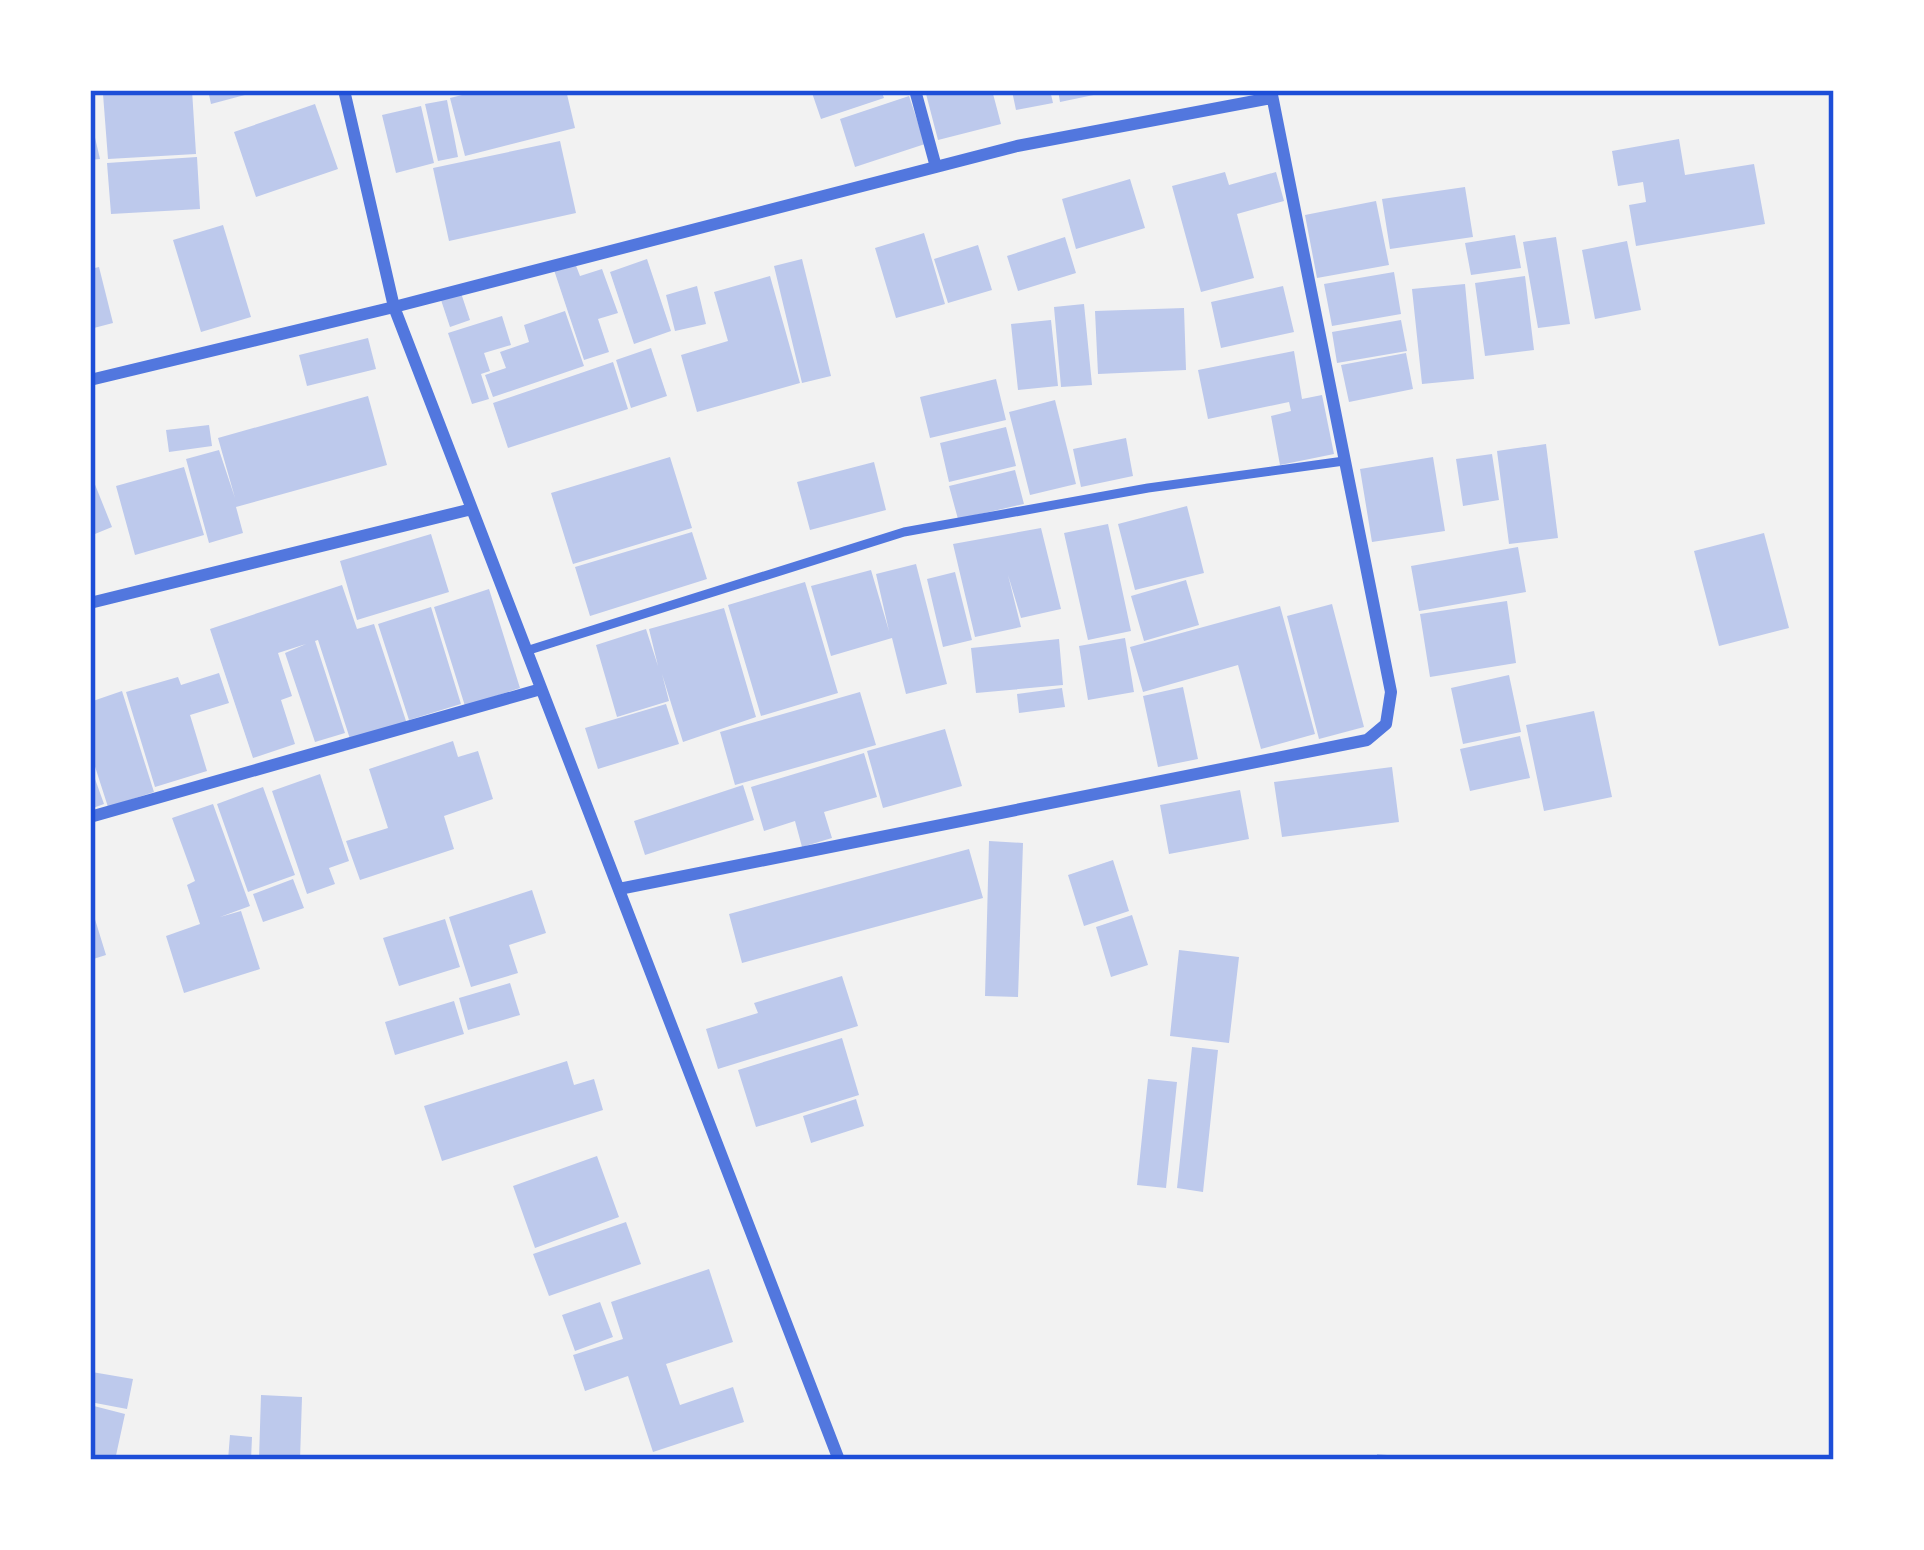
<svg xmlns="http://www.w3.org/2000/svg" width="1924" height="1550" viewBox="0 0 1924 1550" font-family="'Open Sans',sans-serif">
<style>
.building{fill:#bdc9ec}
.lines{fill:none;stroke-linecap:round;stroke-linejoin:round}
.service{stroke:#5277de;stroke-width:9}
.minor{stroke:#5277de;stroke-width:12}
.neatline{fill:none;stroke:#1d4ed8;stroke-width:4.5}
</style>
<rect width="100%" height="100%" fill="#f2f2f2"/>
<!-- building -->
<path class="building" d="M192,90l4,64 -88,5 -5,-65z
M208,90h52v1l-49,13z
M482,90h84l9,38 -110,28 -15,-58z
M811,90h70l3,8 -63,21z
M925,90h67l9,34 -63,16z
M1050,90l3,13 -37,7 -4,-19z
M1058,90h49l1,2 -48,10z
M909,96l16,48 -70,23 -15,-48z
M447,100l11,57 -20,4 -13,-57z
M315,104l23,65 -82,28 -22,-65z
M421,106l13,57 -38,10 -14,-58z
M90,116l10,43 -10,1z
M1679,139l6,36 69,-11 11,60 -129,22 -7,-41 17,-3 -3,-20 -25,4 -6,-35z
M560,141l16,72 -127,28 -16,-73z
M197,157l3,52 -89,5 -4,-51z
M1225,172l4,13 47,-13 8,29 -47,13 17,64 -53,14 -29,-106z
M1130,179l15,49 -69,21 -14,-50z
M1465,187l8,50 -83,12 -8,-50z
M1376,201l13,64 -72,13 -12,-63z
M223,225l28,92 -50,15 -28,-92z
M924,233l21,71 -49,14 -21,-70z
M1515,235l6,33 -50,7 -6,-32z
M1065,237l11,36 -58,18 -11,-35z
M1556,237l14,87 -32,4 -15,-86z
M1627,241l14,69 -46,9 -13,-69z
M978,245l14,45 -44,13 -14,-44z
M647,259l24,72 -37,13 -24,-72z
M802,259l29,117 -29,7 -28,-117z
M575,263l5,13 22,-7 16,44 -20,6 11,33 -25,8 -30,-90z
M99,267l14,56 -23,6v-60z
M1394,272l7,42 -69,12 -8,-42z
M770,276l30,107 -103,29 -16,-57 47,-14 -14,-49z
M1525,276l9,74 -49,6 -10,-73z
M1465,284l9,95 -52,5 -10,-95z
M697,286l9,38 -31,7 -9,-36z
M1283,286l11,46 -73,16 -10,-46z
M460,290l10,30 -20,7 -10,-30z
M1084,304l8,81 -31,2 -7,-80z
M1184,308l2,62 -88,4 -3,-63z
M565,311l19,55 -91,31 -8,-22 21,-7 -6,-16 29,-10 -5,-17z
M502,316l9,29 -27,8 6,18 -9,3 8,25 -17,5 -24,-71z
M1051,320l7,66 -40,4 -7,-66z
M1401,320l6,31 -70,12 -5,-31z
M368,338l8,31 -69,17 -8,-31z
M651,348l16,48 -36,12 -15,-48z
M1294,351l8,48 20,-4 12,59 -54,11 -9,-49 20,-5 -2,-9 -81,17 -10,-49z
M1406,353l7,36 -64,13 -8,-37z
M613,362l15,47 -120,39 -15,-45z
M996,379l10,41 -76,18 -10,-41z
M368,396l19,69 -151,42 7,26 -34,10 -23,-84 33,-9 16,48 -17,-60z
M1055,400l21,84 -46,11 -21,-83z
M209,425l3,21 -43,6 -3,-22z
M1006,427l10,39 -67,16 -9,-39z
M1126,438l7,38 -52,11 -8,-38z
M1546,444l12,94 -49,6 -12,-93z
M1492,454l7,46 -36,6 -7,-47z
M670,457l22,71 -119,36 -22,-71z
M1433,457l12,74 -73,11 -12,-73z
M874,462l12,48 -76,20 -13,-48z
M184,467l20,68 -69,20 -19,-69z
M1015,470l9,34 -66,15 -9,-33z
M90,472l22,55 -22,9z
M1187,506l17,67 -69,17 -17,-66z
M1108,524l23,107 -43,9 -24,-107z
M1041,528l20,81 -40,9 -13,-43 13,52 -46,10 -22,-93z
M692,532l15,47 -117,37 -15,-49z
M1764,533l25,95 -70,18 -25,-95z
M431,534l18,58 -92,28 -17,-59z
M1518,547l8,45 -107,19 -8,-45z
M916,564l31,120 -41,10 -14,-56 -61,18 -20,-70 60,-16 18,61 -13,-57z
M955,572l17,68 -29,7 -16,-68z
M1186,580l13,45 -55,16 -13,-45z
M805,582l33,111 -77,23 -33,-111z
M342,585l15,44 17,-5 33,100 -56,18 -33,-102 -3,1 30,92 -30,9 -30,-89 21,-9 -28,9 14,43 -11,4 14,44 -42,14 -43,-129z
M489,589l31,99 -55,18 -31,-99z
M1507,601l9,62 -86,14 -10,-63z
M1332,604l32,123 -45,12 -32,-123z
M1280,606l35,128 -54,15 -23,-84 -95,27 -13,-45z
M431,607l30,97 -52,16 -31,-96z
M724,608l32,109 -73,25 -21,-68 7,27 -52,16 -21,-72 50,-16 12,37 -9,-37z
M1125,638l9,54 -46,8 -9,-54z
M1059,639l4,46 -87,8 -5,-45z
M219,673l10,30 -39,12 17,56 -52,16 -29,-95 52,-15 3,8z
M1509,675l12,57 -58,12 -12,-56z
M1183,687l15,72 -40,8 -15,-71z
M1062,688l3,19 -46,6 -2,-19z
M122,691l32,101 -46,15 -18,-56v-49z
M860,692l16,53 -141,40 -15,-53z
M666,704l13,40 -81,25 -13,-41z
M1594,711l18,86 -68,14 -18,-86z
M945,729l17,57 -79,22 -16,-57z
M1520,736l10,42 -60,13 -10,-42z
M453,741l5,16 20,-6 15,48 -49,17 10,33 -94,31 -14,-39 42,-13 -19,-59z
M864,753l13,44 -53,15 8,26 -30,9 -7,-26 -31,10 -13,-44z
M90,765l14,39 -14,5z
M1392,767l7,55 -117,15 -8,-55z
M320,774l29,87 -20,7 6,16 -28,10 -35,-103z
M743,785l11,35 -109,35 -11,-34z
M263,787l32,88 -47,17 -31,-88z
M1240,790l9,49 -80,15 -9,-49z
M213,804l37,102 -30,11 21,-6 19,58 -76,24 -18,-57 34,-12 -13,-39 8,-4 -23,-63z
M989,841l34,2 -5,154 -33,-1z
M969,849l14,49 -241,65 -13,-49z
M1113,860l16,51 -45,15 -16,-51z
M293,879l11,29 -41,14 -10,-28z
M532,890l14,43 -37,12 9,28 -47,14 -22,-70z
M90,903l16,52 -16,5z
M1132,915l16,50 -37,12 -15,-50z
M445,919l15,48 -61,19 -16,-48z
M1179,950l60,7 -10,86 -59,-7z
M842,976l16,50 -140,43 -12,-40 52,-16 -4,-10z
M510,983l10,32 -52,15 -9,-32z
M454,1001l10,33 -69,21 -10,-33z
M842,1038l17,57 -103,32 -18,-57z
M1192,1047l26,3 -15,142 -26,-4z
M567,1061l7,24 20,-6 9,31 -161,51 -18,-55z
M1148,1079l29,3 -11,106 -29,-3z
M856,1099l8,27 -53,17 -8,-27z
M597,1156l22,61 -84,31 -22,-62z
M626,1222l15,42 -92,32 -16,-42z
M709,1269l24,73 -67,22 14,41 53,-18 11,35 -91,30 -25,-76 -43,15 -12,-36 50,-16 -12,-37z
M600,1302l13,35 -38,14 -13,-36z
M92,1372l41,7 -6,30 -37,-7z
M261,1395l41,2 -2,63 -41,-1z
M90,1405l35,9 -10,46h-25z
M230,1435l22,2 -1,23h-23z
M1377,1454l31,3v3h-31z"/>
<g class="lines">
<!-- service -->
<path class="service" d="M526,651l378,-119 244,-44 196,-27"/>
<!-- minor -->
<path class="minor" d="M344,90l50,217 445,1153
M915,90l21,77
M90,380l304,-73 623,-161 254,-48
M90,603l382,-94
M90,817l451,-128
M619,889l748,-149 19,-16 5,-32 -120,-602"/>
</g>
<!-- border -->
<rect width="1924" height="1550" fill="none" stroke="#ffffff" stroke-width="186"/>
<rect x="93" y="93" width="1738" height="1364" class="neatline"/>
</svg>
